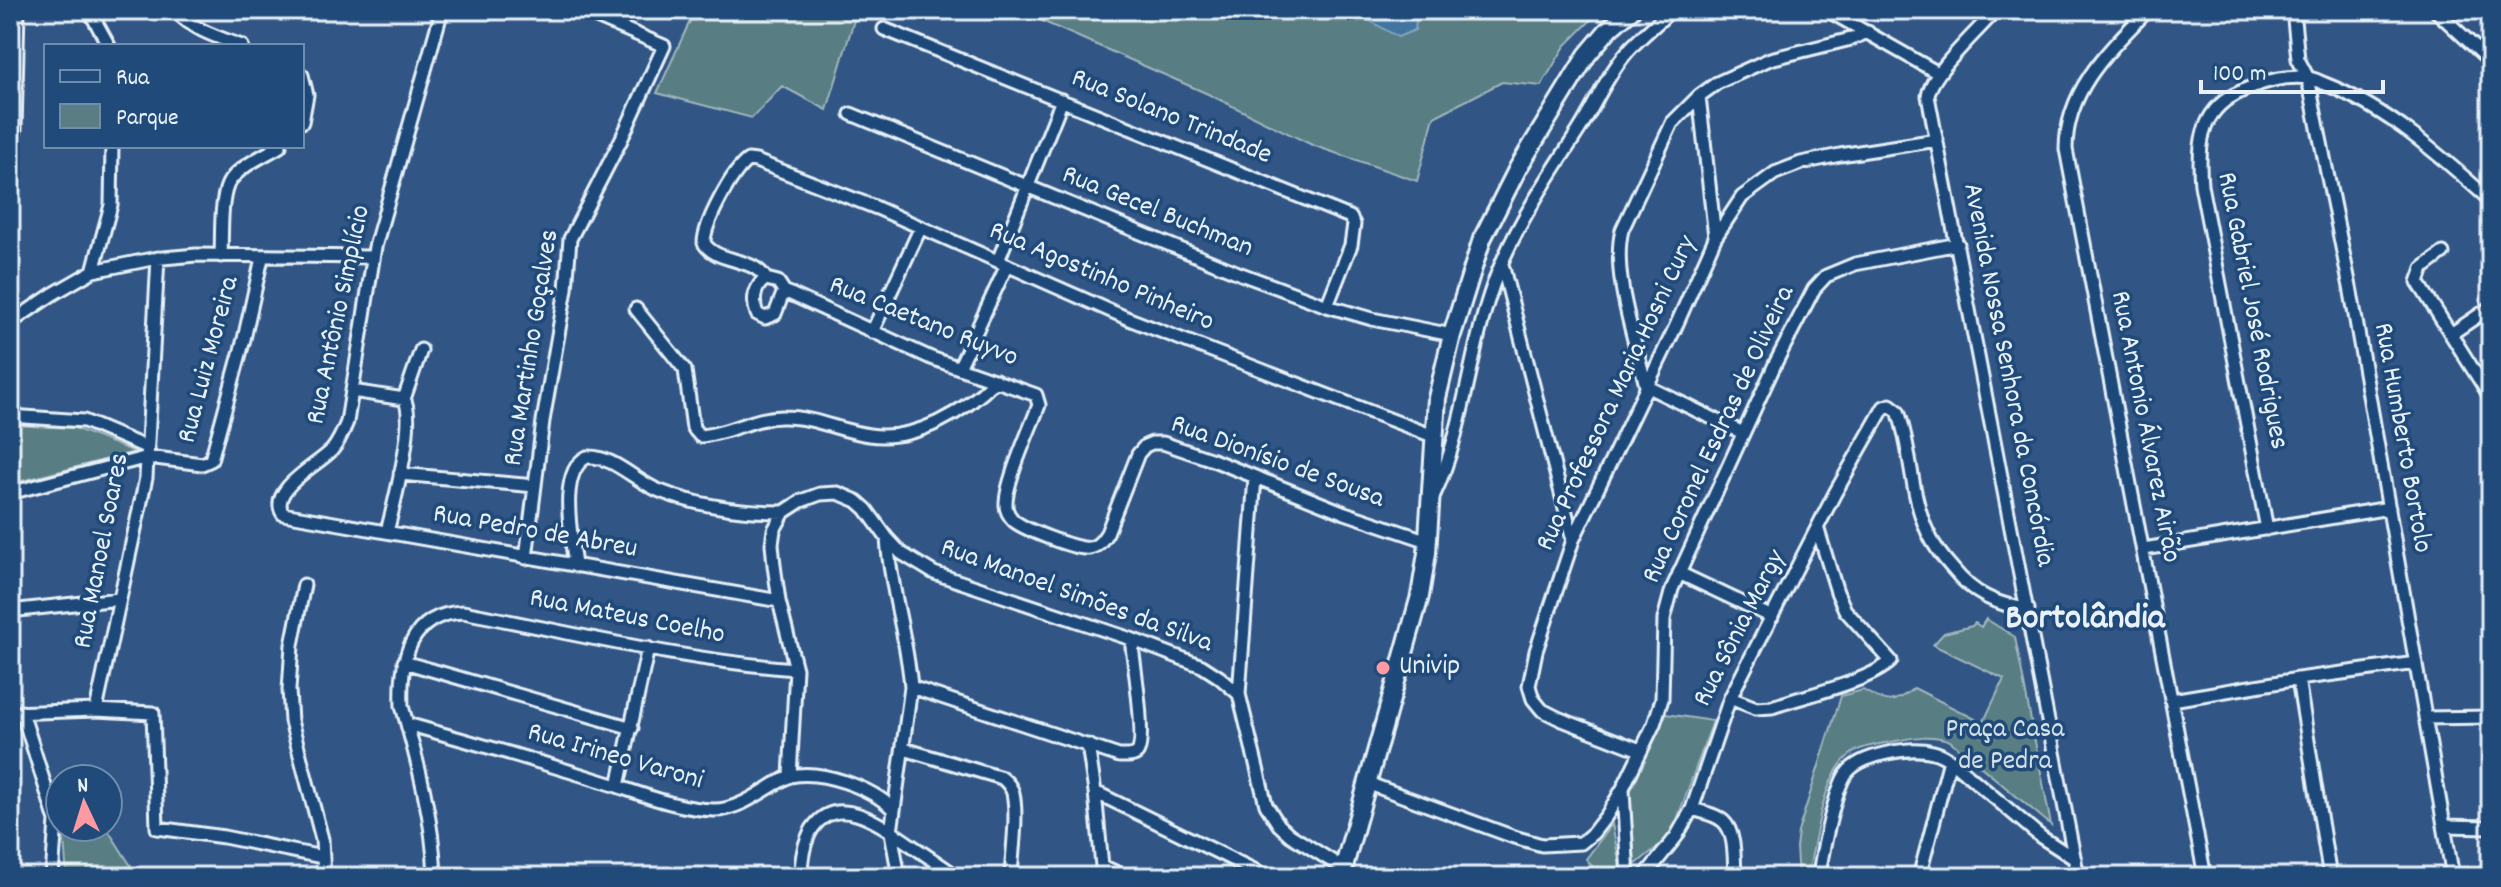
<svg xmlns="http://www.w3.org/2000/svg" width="2501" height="887" viewBox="0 0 2501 887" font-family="Dekko,sans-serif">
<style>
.green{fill:#597d83;stroke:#a0b7be;stroke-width:2}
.water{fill:#4374a0;stroke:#85a6c3;stroke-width:2}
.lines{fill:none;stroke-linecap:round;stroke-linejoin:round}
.minor-casing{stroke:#e8f1f8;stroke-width:17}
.secondary-casing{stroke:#e8f1f8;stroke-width:22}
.minor{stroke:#1f4a7a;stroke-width:11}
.secondary{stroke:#1f4a7a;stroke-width:16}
.poi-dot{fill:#ff9aa2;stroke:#1f4a7a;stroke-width:3}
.labels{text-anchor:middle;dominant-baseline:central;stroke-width:7;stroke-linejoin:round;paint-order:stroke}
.street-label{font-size:28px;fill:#e8f1f8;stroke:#1f4a7a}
.poi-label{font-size:28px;fill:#e8f1f8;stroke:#1f4a7a;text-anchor:start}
.park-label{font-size:28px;fill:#d3e0e6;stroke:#1f4a7a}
.district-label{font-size:36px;font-weight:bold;fill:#e8f1f8;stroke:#1f4a7a}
</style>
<rect width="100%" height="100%" fill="#315585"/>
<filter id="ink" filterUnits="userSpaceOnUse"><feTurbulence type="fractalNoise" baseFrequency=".0125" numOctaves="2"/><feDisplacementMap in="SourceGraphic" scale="16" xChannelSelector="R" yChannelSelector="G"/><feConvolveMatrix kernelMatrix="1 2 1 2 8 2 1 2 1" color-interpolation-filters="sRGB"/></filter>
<g filter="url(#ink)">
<!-- green -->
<path class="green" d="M695,10h162l-30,100 -45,-24 -30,32 -95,-25z
M1017,10h584l-36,36 -24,40 -39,-4 -68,35 -17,64 -105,-36 -104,-51z
M10,425l64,3 61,24 -125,32z
M1986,619l29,18 36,188 -101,-84c-18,-7 -36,-4 -54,0 -14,3 -30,4 -42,11 -30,18 -37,80 -44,112l-1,13h-11l-2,-29 2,-16 43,-136 22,-6c22,13 30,16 51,-2l69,35 21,-44 -71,-34 11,-12 28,-7 3,-3 6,4z
M1666,714l47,7 -42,115 -36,29 -5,-73z
M1612,824l10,53h-21l-15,-18z
M63,827h43l27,42 14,8h-80z"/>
<!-- water -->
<path class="water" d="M1351,10h66l-2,20 -17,7z"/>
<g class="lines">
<defs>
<path id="minor" d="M89,10l20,36
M175,10c18,20 42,27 67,36
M442,10l-67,237 -28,175c-4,10 -8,20 -15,28 -14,15 -65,40 -49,64l496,87
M1827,10l111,63
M1996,10c-17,20 -65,63 -68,86l150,781
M2148,10c-39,40 -82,80 -82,139l139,728
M2293,10l5,49 10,19 43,214 102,585
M2435,10l56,52
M884,29l466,188 4,7 -3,21 -24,61
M302,75l5,20 -5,27
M1699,96l16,141
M851,114l390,160 86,32 45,13 80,16
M10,153l5,-24 3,-119
M2443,253l-20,15 -5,14 73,116
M221,256c1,-20 -1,-55 7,-72 9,-17 36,-28 52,-38
M998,261l64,-161
M1502,264l71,276
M93,271l18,-66 1,-59
M766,279c-13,-23 -49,-15 -62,-36 0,-19 28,-72 44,-83l8,1 121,47 252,111 304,117
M766,279l12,3 6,9 -9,23 -10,4 -8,-4c-5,-13 -3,-28 9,-35z
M784,291l147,67 105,37 3,10c-8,22 -34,78 -33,100 0,6 3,11 8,16 10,8 62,29 75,27 9,-1 13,-8 18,-15l31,-79 7,-8 7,-3h11l50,17 132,53 83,28
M636,309l49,61 8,58 7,8c29,-2 55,-20 84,-19 30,0 56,14 85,18 46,7 96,-23 127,-55
M10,323l43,-29 40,-23 59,-12 44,-4 176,2
M872,332l49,-105
M2451,334l40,-27
M959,368l48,-103
M352,391l52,8
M10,416l74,5 64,27
M1743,433l-97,-47c-10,-43 -35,-113 -24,-156l50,-107 27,-27 18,-13 53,-24 81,-20 17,-7
M400,474l135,12
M10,493l138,-36 54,7 9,-4 33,-121 18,-81
M1433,497c30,-63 35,-134 56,-200 19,-61 56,-114 90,-167 16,-25 28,-55 48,-78 13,-15 30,-28 44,-42
M2267,529l-66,-344c-3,-36 -2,-73 35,-91 21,-11 48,-19 72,-16 5,0 12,4 17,6 62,24 117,73 166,117
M387,532c6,-24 30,-114 17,-133l17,-49
M887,538c3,51 20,98 24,149l-20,145 8,45
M2144,549l245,-41
M526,558l17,-137 23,-132 4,-50 51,-99 43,-94 -84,-36
M575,566c-3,-28 -18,-94 12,-109 26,-2 49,25 73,34 38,15 83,21 124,21
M1679,573l93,44
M304,585l-12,60 -3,45 2,31 31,118 2,38
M10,611l109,-12
M404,662l228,66
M2298,679l32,198
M911,687l208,69c6,0 14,1 18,-3 10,-11 -4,-96 -6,-114
M1239,694l16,-217
M1730,698l26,10 16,-1c31,-11 97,-25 119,-46l-46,-51 -8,-18 -19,-62
M2172,700l126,-21 118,-16
M96,710l50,-232 12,-220
M22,712l34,109 -4,56
M10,713l86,-3 57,3 4,115 67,9 98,20
M2425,718l66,-1
M407,724c65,18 130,37 194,57 37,11 74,28 113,29 22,0 43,-15 61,-26 5,-2 11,-7 16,-8 30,-7 81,12 102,33
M1088,745l7,47 8,85
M904,749l98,29c5,4 9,8 11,15 5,24 -1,59 -2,84
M1640,750l-80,-31 -18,-9 -9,-11 -4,-13 7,-35 37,-111 102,-212 40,-90 27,-41 33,-24 26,-10 39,-8 97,-15
M790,776l6,-107 -17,-68 -5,-36 -2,-21 2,-14 10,-18 17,-11 19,-7 18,-1 19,8 9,8 21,29 14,15 33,20 197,66 71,27 17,11 20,17 27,111 13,20 11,10 53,33
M1367,783l147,54 28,8 39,-2 12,-10 14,-18 16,-27 31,-64 8,-25 2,-80 8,-30 104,-227 38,-73 12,-13 29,-12 103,-20
M618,786l30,-138
M1623,790l5,87
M1095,792l173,85
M1692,809c10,3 23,5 31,12 13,11 11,40 12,56
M2444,826l47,1
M1102,866l24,11
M435,877c-2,-59 -17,-114 -33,-171 -2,-46 7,-92 61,-94 110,21 221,49 333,57
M801,877c0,-17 2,-33 11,-48 26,-39 72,-2 99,16 16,11 31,21 47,32
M1644,877l32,-40 16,-28 38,-111 105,-205 49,-86 6,-2 8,6c14,39 12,84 30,122 6,13 15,25 25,36 20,25 43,36 75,40
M1819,877c2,-20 16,-88 27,-103 14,-20 65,-28 87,-22 6,1 12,5 17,8l91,77 34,22
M1919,877l31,-117"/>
<path id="secondary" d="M1341,877l79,-281 7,-43 10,-155 15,-63 30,-96 36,-71 69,-113 21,-25 23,-20"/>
</defs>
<!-- minor casing -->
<use href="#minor" class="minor-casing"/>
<!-- secondary casing -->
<use href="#secondary" class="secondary-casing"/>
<!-- minor -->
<use href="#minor" class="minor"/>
<!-- secondary -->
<use href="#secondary" class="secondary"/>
</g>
</g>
<!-- markers -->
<circle class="poi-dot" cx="1383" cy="668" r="8"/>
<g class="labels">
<!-- street labels -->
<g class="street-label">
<text transform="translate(1171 118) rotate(22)">Rua Solano Trindade</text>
<text transform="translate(1157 213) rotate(22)">Rua Gecel Buchman</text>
<text transform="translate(1101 278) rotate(23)">Rua Agostinho Pinheiro</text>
<text transform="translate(2251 311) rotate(79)">Rua Gabriel José Rodrigues</text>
<text transform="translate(340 315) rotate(-78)">Rua Antônio Simplício</text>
<text transform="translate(923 323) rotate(22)">Rua Caetano Ruyvo</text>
<text transform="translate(533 348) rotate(-81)">Rua Martinho Goçalves</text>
<text transform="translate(210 360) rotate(-75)">Rua Luiz Moreira</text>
<text transform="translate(2007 375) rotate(79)">Avenida Nossa Senhora da Concórdia</text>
<text transform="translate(1618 394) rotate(-65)">Rua Professora Maria Hosni Cury</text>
<text transform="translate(2144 427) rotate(79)">Rua Antonio Álvarez Airão</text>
<text transform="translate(1720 435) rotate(-65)">Rua Coronel Esdras de Oliveira</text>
<text transform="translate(2401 438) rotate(80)">Rua Humberto Bortolo</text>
<text transform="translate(1277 463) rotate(20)">Rua Dionísio de Sousa</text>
<text transform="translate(535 533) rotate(10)">Rua Pedro de Abreu</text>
<text transform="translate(103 551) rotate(-79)">Rua Manoel Soares</text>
<text transform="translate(1076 597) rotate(20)">Rua Manoel Simões da Silva</text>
<text transform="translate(627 618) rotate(11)">Rua Mateus Coelho</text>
<text transform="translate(1741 629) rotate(-63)">Rua Sônia Margy</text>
<text transform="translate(615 758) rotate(16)">Rua Irineo Varoni</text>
</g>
<!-- poi labels -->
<g class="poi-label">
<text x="1399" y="668">Univip</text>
</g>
<!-- park labels -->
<g class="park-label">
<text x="2005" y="731">Praça Casa<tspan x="2005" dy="32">de Pedra</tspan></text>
</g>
<!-- district labels -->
<g class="district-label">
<text x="2085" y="620">Bortolândia</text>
</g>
</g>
<!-- margin -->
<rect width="2501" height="887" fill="none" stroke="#1f4a7a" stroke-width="40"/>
<rect x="20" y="20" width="2461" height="847" fill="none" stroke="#e8f1f8" stroke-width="3" filter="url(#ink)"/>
<!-- legend -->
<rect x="44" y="44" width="260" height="104" fill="#1f4a7a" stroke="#6f8dac" stroke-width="2"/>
<rect x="60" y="70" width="40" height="12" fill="#1f4a7a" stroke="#6f8dac" stroke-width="2"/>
<text x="116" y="84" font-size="24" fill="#e8f1f8">Rua</text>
<rect x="60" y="104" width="40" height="24" fill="#597d83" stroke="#6f8dac" stroke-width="2"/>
<text x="116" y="124" font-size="24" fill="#e8f1f8">Parque</text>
<!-- north arrow -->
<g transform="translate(84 803) rotate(356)"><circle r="38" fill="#1f4a7a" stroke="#6f8dac" stroke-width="2"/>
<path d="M0-6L14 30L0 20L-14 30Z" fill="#ff9aa2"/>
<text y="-12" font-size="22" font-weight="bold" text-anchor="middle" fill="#e8f1f8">N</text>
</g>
<!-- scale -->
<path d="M2201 80v12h182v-12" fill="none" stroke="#e8f1f8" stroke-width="4"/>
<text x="2213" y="80" font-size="24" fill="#e8f1f8" stroke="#1f4a7a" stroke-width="6" paint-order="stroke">100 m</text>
</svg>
